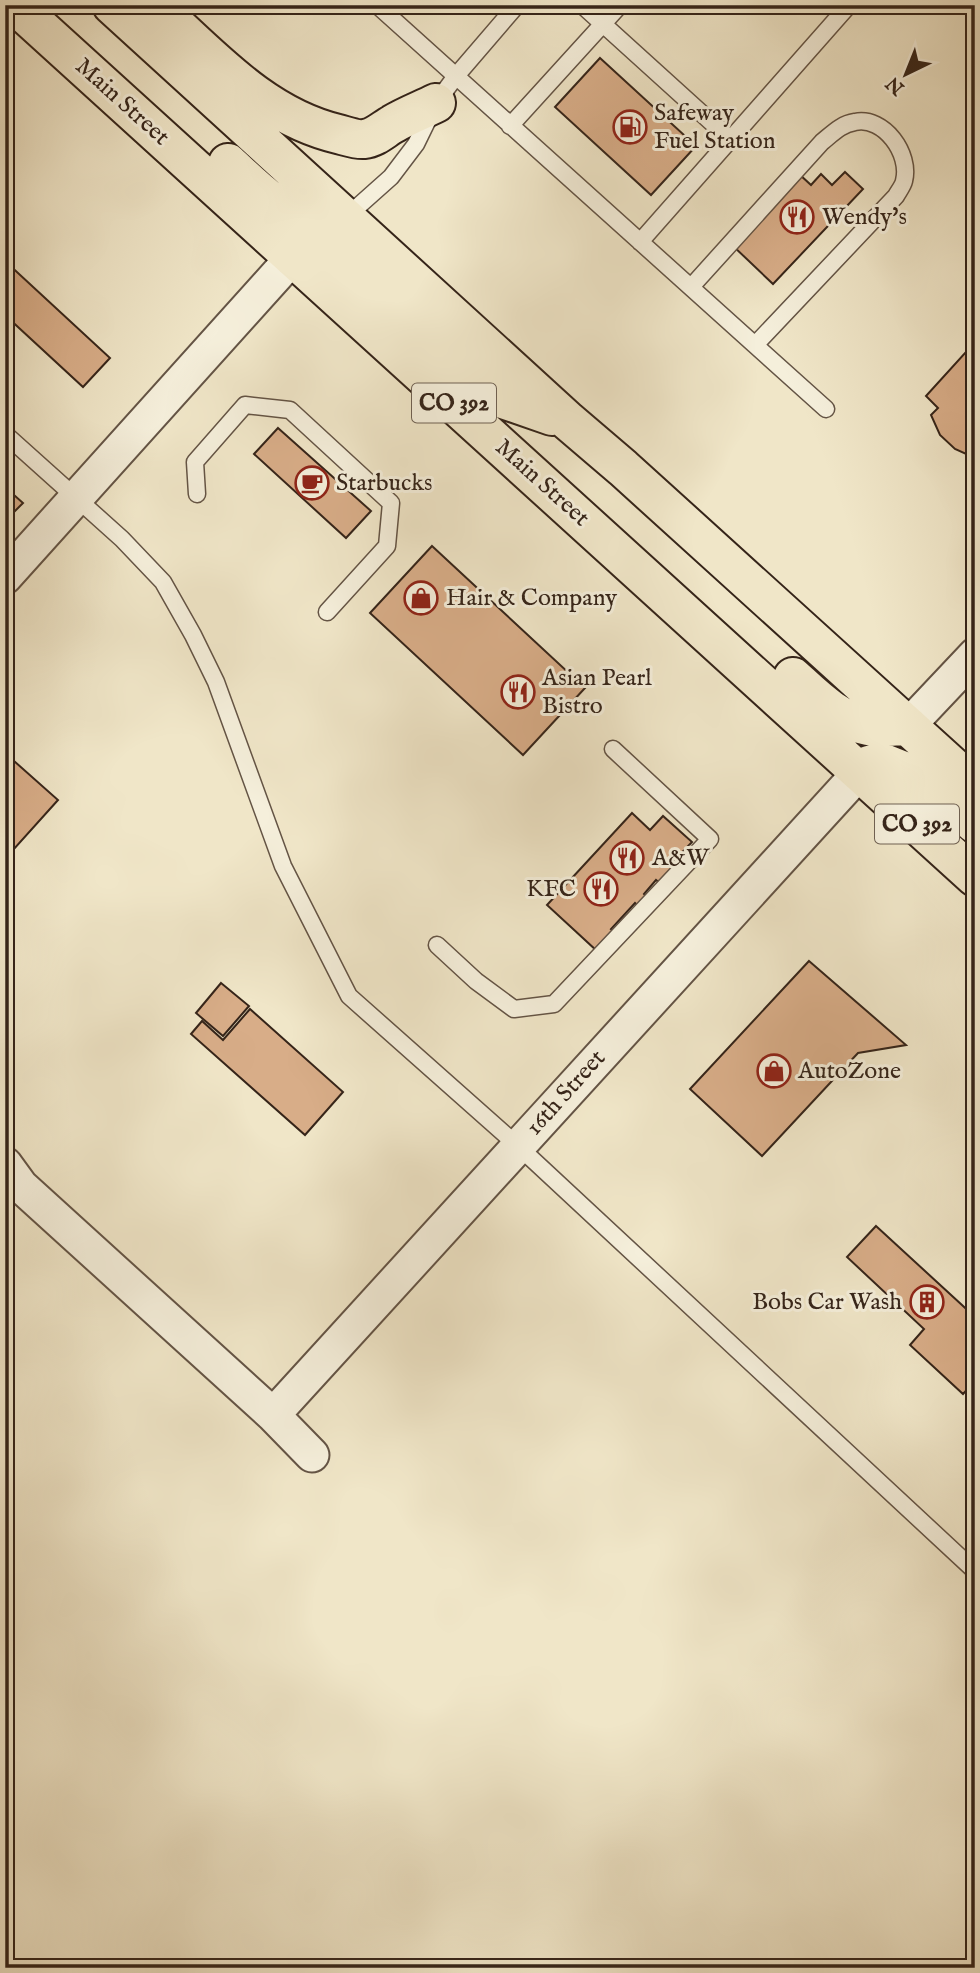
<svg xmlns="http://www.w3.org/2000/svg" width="980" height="1973" viewBox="0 0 980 1973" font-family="'IM FELL English',serif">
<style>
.building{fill:#d8ad88;stroke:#352419;stroke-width:2}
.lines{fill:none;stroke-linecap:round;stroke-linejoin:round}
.service-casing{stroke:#645445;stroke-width:19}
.minor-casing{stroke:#645445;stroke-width:37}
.primary-casing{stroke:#352419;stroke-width:42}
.service{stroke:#f5efdb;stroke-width:16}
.minor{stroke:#f5efdb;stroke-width:33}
.primary{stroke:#f0e6c8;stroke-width:38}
.labels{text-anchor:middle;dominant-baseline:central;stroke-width:6;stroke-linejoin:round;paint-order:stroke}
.shield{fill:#f5efdb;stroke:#6f6153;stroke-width:2}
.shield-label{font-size:23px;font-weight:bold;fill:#352419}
.street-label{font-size:24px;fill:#352419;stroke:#f5efdb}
.poi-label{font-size:24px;fill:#352419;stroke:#f5efdb;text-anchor:start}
</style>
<rect width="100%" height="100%" fill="#f0e6c8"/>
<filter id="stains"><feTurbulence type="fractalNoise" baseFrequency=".00286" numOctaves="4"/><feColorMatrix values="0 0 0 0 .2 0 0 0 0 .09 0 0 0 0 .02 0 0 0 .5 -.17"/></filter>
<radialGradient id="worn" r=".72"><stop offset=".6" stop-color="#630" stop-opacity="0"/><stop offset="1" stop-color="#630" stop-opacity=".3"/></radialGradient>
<!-- building -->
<path class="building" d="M600,58l96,88 -45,49 -96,-88z
M845,172l18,17 -90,95 -42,-40 68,-70 12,11 10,-11 11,11z
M5,261l105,97 -27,29 -78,-72z
M975,342v116l-20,-9 -15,-14 -9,-20 7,-7 -12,-12z
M278,428l93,83 -25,27 -92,-84z
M5,487l18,16 -18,18z
M432,546l153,142 -62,67 -153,-142z
M5,753l53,47 -53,59z
M632,813l18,17 13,-14 29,26 -23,24 5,4 -13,14 -5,-4 -12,14 4,4 -9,9 -4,-4 -24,26 4,3 -18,19 -50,-46z
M809,961l97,84 -48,8 -96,103 -72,-67z
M221,983l28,23 -26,30 -27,-23z
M250,1009l93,83 -38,43 -114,-101 11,-13 21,19z
M876,1226l99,91v64l-12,13 -53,-49 14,-16 -77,-72z"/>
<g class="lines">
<defs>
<path id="service" d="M377,5l449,404
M582,5l149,135
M510,126l110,-121
M345,218l46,-41 25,-33 20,-41 20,-27 61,-71
M640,242l209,-237
M691,287l131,-145c10,-8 19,-18 33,-20 29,-6 56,32 49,59 -1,5 -6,11 -8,15l-141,149
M5,434l117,105 41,43 30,53 23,47 67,184 66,130 169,150 457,425
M197,494l-2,-32 50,-57 45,5 101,93 -4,43 -60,66
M437,945l39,36 38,28 40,-5 156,-165 -97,-90"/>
<path id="minor" d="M5,577l288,-320
M908,726l67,-71
M5,1164l16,22 252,229 39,40
M273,1415l587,-643"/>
<path id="primary" d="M15,5l960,872
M112,5l456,416 55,47 352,319
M154,5c56,50 108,111 184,129 8,2 19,6 26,5 11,-1 20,-10 29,-15 13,-8 29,-14 43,-21
M228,163c22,20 53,53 83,57 12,1 23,-1 34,-2
M293,257c22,-14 37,-7 57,7l153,135 49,17
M793,677c22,20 45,44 75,49 13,3 27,0 40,0
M860,772l9,-7 12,-3 30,12 32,22 32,28"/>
</defs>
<!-- service casing -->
<use href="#service" class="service-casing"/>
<!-- minor casing -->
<use href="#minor" class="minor-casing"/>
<!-- primary casing -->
<use href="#primary" class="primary-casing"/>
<!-- service -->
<use href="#service" class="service"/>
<!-- minor -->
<use href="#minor" class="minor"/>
<!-- primary -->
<use href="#primary" class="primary"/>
</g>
<!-- icons -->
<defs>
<symbol id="fuel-ring" viewBox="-11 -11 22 22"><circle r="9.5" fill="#f5efdb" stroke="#8f2418" stroke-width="1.5"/><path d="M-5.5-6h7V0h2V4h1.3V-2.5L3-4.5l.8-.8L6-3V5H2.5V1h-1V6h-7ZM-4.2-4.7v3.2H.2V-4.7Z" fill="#8f2418"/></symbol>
<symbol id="restaurant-ring" viewBox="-11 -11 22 22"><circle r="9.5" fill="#f5efdb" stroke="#8f2418" stroke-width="1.5"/><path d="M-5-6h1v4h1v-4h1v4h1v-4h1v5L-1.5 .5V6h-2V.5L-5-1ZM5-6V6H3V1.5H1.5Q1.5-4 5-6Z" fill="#8f2418"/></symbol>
<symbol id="cafe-ring" viewBox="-11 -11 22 22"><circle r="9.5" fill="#f5efdb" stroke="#8f2418" stroke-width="1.5"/><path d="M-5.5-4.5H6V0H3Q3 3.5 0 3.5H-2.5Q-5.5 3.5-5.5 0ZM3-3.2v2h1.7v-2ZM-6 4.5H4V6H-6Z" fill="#8f2418"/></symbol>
<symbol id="shop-ring" viewBox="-11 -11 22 22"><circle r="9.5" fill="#f5efdb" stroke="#8f2418" stroke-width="1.5"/><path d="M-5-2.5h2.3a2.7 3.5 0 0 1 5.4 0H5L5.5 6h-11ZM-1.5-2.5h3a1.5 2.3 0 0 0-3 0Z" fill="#8f2418"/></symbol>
<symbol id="building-ring" viewBox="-11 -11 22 22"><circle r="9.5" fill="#f5efdb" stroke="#8f2418" stroke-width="1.5"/><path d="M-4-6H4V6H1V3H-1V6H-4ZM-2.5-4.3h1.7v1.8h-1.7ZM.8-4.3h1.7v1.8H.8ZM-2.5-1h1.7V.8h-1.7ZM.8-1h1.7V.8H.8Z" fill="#8f2418"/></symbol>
</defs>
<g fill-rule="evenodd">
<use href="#fuel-ring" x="611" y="108" width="38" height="38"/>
<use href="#restaurant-ring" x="778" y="198" width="38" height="38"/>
<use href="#cafe-ring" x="293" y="464" width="38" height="38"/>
<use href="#shop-ring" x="402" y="579" width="38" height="38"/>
<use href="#restaurant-ring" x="499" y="673" width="38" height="38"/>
<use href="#restaurant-ring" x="608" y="839" width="38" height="38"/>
<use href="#restaurant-ring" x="582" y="870" width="38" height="38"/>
<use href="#shop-ring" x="755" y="1052" width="38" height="38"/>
<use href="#building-ring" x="908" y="1283" width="38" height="38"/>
</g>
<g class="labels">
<!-- shield labels -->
<g class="shield">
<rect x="412" y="383.5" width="84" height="39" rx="5"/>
<rect x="875" y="804.5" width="84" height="39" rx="5"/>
</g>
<g class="shield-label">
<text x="454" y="403">CO 392</text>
<text x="917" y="824">CO 392</text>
</g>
<!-- street labels -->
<g class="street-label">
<text transform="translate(122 102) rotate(42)">Main Street</text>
<text transform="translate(542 483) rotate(42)">Main Street</text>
<text transform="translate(566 1093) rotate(-48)">16th Street</text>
</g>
<!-- poi labels -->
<g class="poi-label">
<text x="654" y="113">Safeway<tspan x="654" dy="28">Fuel Station</tspan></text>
<text x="822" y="217">Wendy's</text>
<text x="336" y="483">Starbucks</text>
<text x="446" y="598">Hair &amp; Company</text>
<text x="542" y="678">Asian Pearl<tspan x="542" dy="28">Bistro</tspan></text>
<text x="652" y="858">A&amp;W</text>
<text x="576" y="889" text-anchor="end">KFC</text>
<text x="798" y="1071">AutoZone</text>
<text x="902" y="1302" text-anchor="end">Bobs Car Wash</text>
</g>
</g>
<!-- margin -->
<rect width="980" height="1973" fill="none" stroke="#f0e6c8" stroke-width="28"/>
<rect x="7" y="7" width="966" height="1959" fill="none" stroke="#352419" stroke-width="3.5"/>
<rect x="14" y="14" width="952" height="1945" fill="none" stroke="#352419" stroke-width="2"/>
<!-- north arrow -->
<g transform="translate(906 74) rotate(223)" stroke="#f5efdb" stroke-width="5" paint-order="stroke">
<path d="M0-5L12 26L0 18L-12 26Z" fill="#352419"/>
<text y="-10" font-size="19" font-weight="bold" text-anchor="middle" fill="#352419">N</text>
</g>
<rect width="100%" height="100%" filter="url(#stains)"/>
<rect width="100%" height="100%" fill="url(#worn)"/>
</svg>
